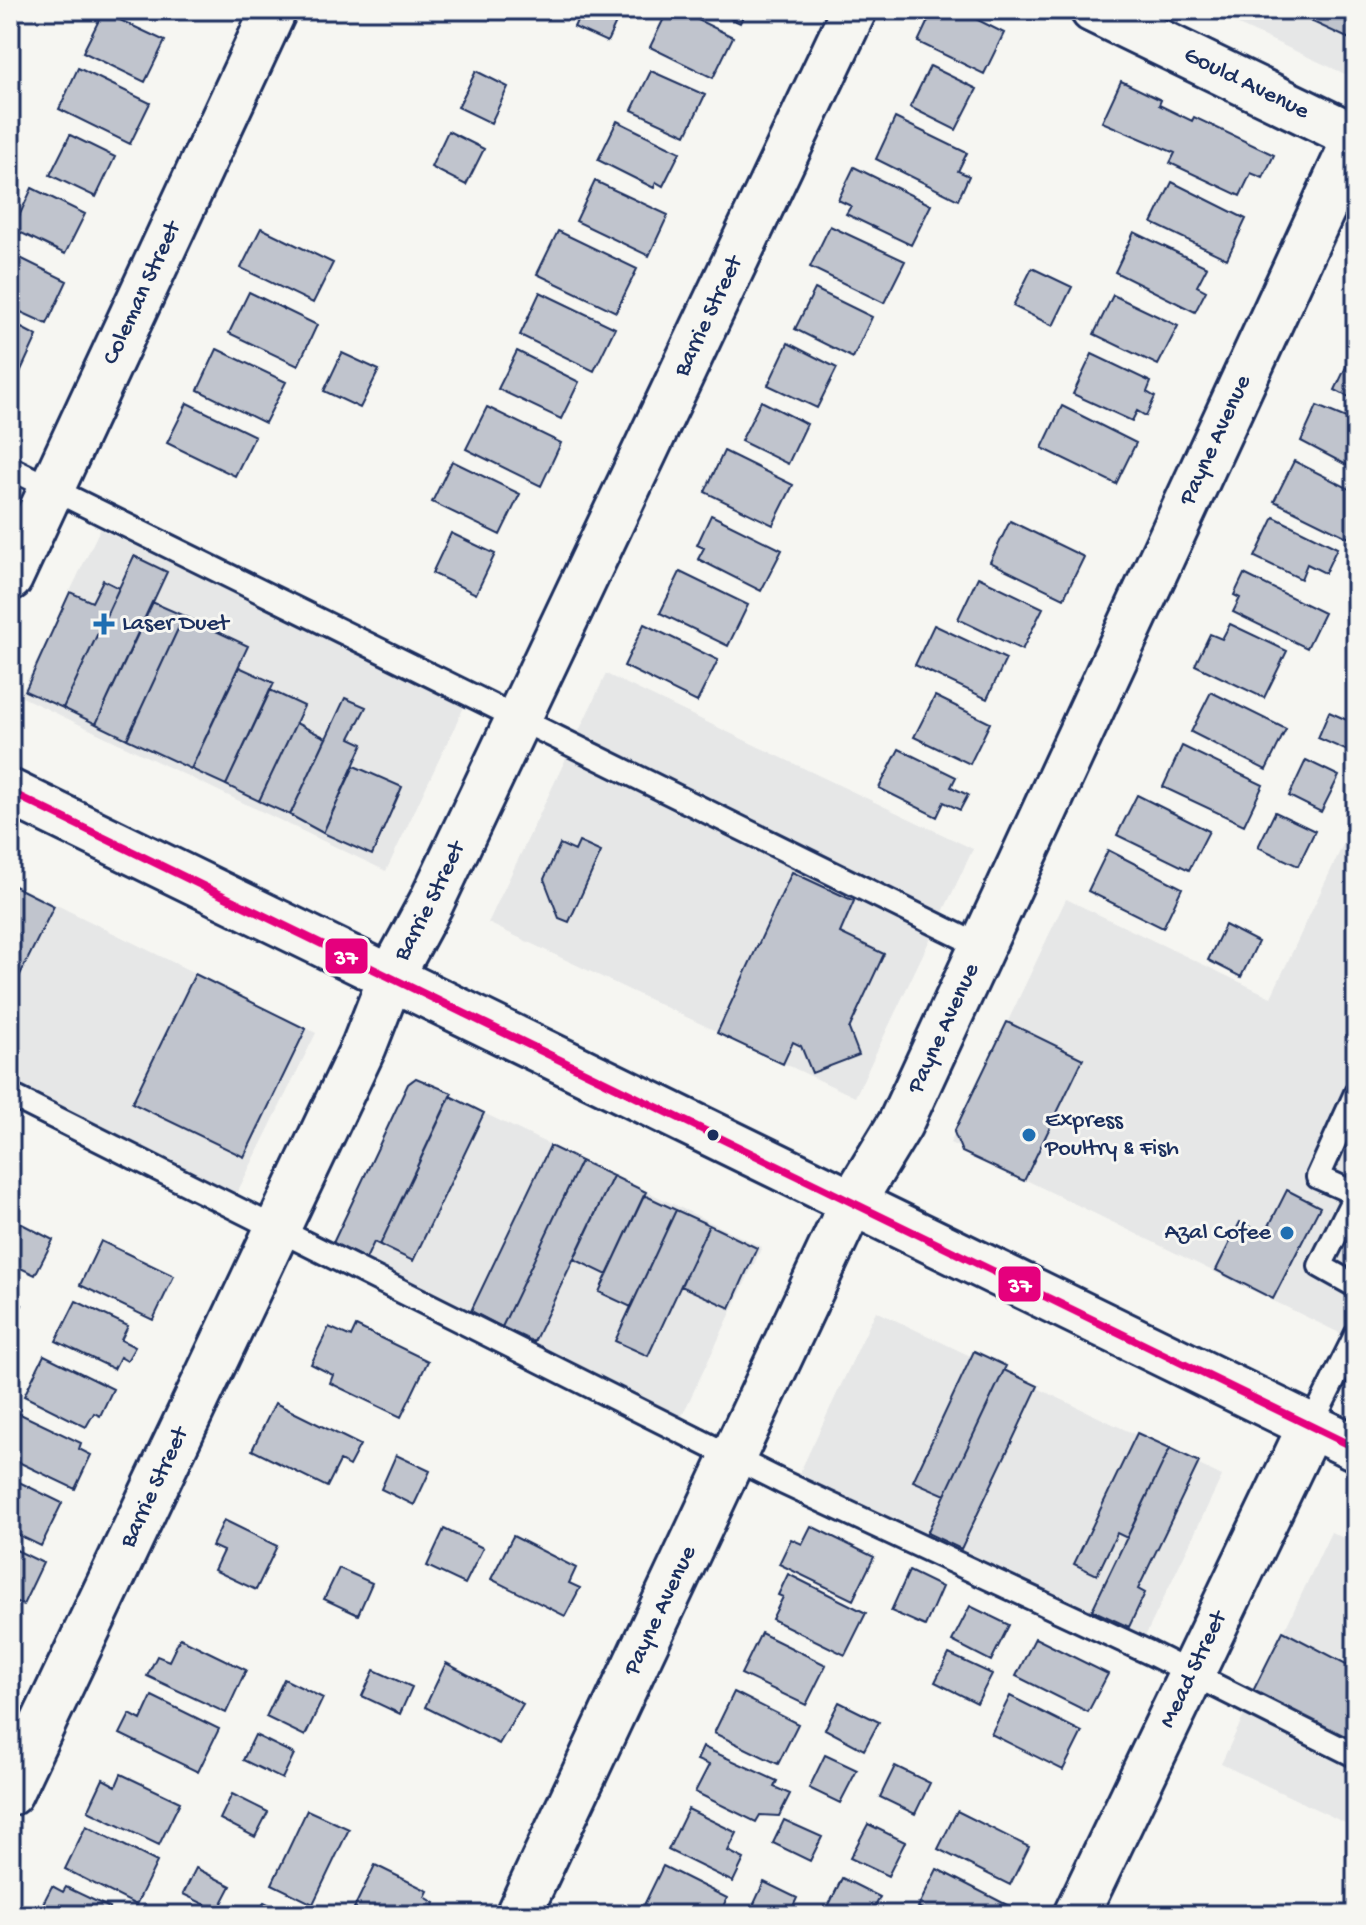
<svg xmlns="http://www.w3.org/2000/svg" width="1366" height="1925" viewBox="0 0 1366 1925" font-family="'Gochi Hand',sans-serif">
<style>
.built{fill:#e6e7e7}
.building{fill:#c0c4cd;stroke:#1b2f5e;stroke-width:2}
.lines{fill:none;stroke-linecap:round;stroke-linejoin:round}
.lane-casing{stroke:#1b2f5e;stroke-width:28}
.street-casing{stroke:#1b2f5e;stroke-width:50}
.secondary-casing{stroke:#1b2f5e;stroke-width:50}
.lane{stroke:#f6f6f2;stroke-width:22}
.street{stroke:#f6f6f2;stroke-width:44}
.secondary{stroke:#f6f6f2;stroke-width:44}
.bus-1-casing{stroke:#f6f6f2;stroke-width:14}
.bus-1{stroke:#e5007d;stroke-width:8}
.poi-dot{fill:#1f6fb2;stroke:#f6f6f2;stroke-width:3}
.bus-dot{fill:#1b2f5e;stroke:#f6f6f2;stroke-width:3}
.labels{text-anchor:middle;dominant-baseline:central;stroke-width:6;stroke-linejoin:round;paint-order:stroke}
.street-label{font-size:24px;fill:#1b2f5e;stroke:#f6f6f2}
.poi-label{font-size:24px;fill:#1b2f5e;stroke:#f6f6f2;text-anchor:start}
.line-badge{stroke:#f6f6f2;stroke-width:3}
.badge-label{font-size:22px;text-anchor:middle;font-weight:bold;fill:#fff}
</style>
<rect width="100%" height="100%" fill="#f6f6f2"/>
<filter id="ink" filterUnits="userSpaceOnUse"><feTurbulence type="fractalNoise" baseFrequency=".0125" numOctaves="2"/><feDisplacementMap in="SourceGraphic" scale="16" xChannelSelector="R" yChannelSelector="G"/><feConvolveMatrix kernelMatrix="1 2 1 2 8 2 1 2 1" color-interpolation-filters="sRGB"/></filter>
<g filter="url(#ink)">
<!-- built -->
<path class="built" d="M1206,10h150v69z
M100,529l365,176 -79,166 -366,-175z
M606,674l367,175 -118,248 -367,-174z
M1356,817v524l-406,-198 116,-244 205,98z
M10,882l306,151 -81,164 -225,-111z
M411,1078l351,169 -80,169 -352,-170z
M876,1311l346,165 -78,163 -345,-165z
M1331,1532l25,12v284l-135,-64z"/>
<!-- building -->
<path class="building" d="M582,10h40l-15,32 -33,-15z
M668,10h10l55,27 -20,41 -63,-31z
M713,10h33l-6,13z
M933,10h25l46,23 -20,41 -66,-32z
M1287,10h69v32z
M103,12l62,29 -20,41 -62,-30z
M930,66l47,23 -21,41 -46,-23z
M78,68l72,35 -20,41 -71,-35z
M476,71l32,16 -17,36 -33,-16z
M651,71l54,24 -19,40 -54,-25z
M1121,81l40,19 -2,5 33,16 2,-4 80,38 -11,23 -12,-5 -11,23 -70,-33 5,-10 -73,-31z
M895,118l72,35 -9,18 11,5 -11,24 -82,-41z
M617,121l63,31 -17,34 -7,-4 -2,6 -56,-28z
M448,131l36,18 -18,36 -35,-18z
M70,135l45,22 -19,40 -46,-22z
M854,167l77,38 -20,40 -65,-31 5,-8 -13,-6z
M595,181l73,34 -19,41 -73,-35z
M1172,182l74,37 -19,40 -75,-36z
M32,188l53,26 -20,40 -52,-25z
M830,226l75,35 -21,42 -74,-36z
M261,228l72,35 -20,40 -72,-35z
M558,231l79,38 -21,43 -79,-38z
M1134,232l73,35 -10,19 9,5 -11,21 -80,-40z
M10,253l57,28 -20,43 -37,-17z
M1032,268l40,19 -19,39 -40,-20z
M815,289l57,28 -19,41 -58,-29z
M249,292l68,33 -19,41 -69,-33z
M540,292l75,36 -21,43 -74,-36z
M1113,295l65,31 -20,39 -64,-31z
M10,322l27,14 -20,43 -7,-3z
M788,343l49,25 -20,40 -49,-23z
M217,349l69,33 -21,41 -67,-33z
M1354,350l2,1v50l-21,-11z
M517,351l62,31 -18,37 -63,-30z
M342,353l37,17 -19,38 -36,-17z
M1092,354l59,28 -4,10 8,5 -9,19 -9,-5 -5,10 -59,-27z
M761,401l46,23 -19,40 -47,-23z
M187,403l68,33 -20,40 -68,-33z
M1062,406l74,37 -20,41 -74,-36z
M1317,406l39,16v48l-55,-29z
M487,407l74,36 -20,43 -75,-37z
M724,451l69,34 -20,40 -68,-33z
M452,461l68,33 -20,41 -68,-33z
M1294,461l62,31v32l-7,14 -75,-37z
M711,515l71,35 -21,41 -63,-32 6,-11 -7,-3z
M1274,517l63,31 -12,25 -18,-9 -6,15 -46,-22z
M1010,521l74,36 -20,41 -74,-36z
M451,533l44,21 -19,40 -44,-21z
M134,556l33,16 -71,152 -33,-16z
M680,572l68,33 -20,41 -68,-33z
M1244,574l80,39 -17,35 -74,-36 7,-14 -6,-3z
M978,577l65,31 -21,42 -64,-31z
M103,580l16,8 -56,120 -38,-17 45,-99 22,10z
M152,602l32,14 -57,123 -31,-15z
M184,616l64,30 -57,123 -64,-30z
M644,624l74,36 -21,42 -73,-36z
M1230,624l57,27 -23,47 -69,-33 15,-31 12,5z
M934,625l72,34 -19,40 -72,-34z
M239,667l35,16 -48,102 -35,-16z
M270,690l34,16 -45,95 -33,-16z
M1211,692l75,37 -20,41 -75,-38z
M935,696l55,27 -20,41 -56,-27z
M345,698l21,9 -16,31 13,6 -40,89 -33,-18z
M1329,712l27,12v15l-6,13 -32,-14z
M296,723l30,15 -36,77 -31,-14z
M1182,746l81,39 -19,40 -81,-38z
M899,749l57,28 -5,10 17,8 -8,15 -16,-8 -7,15 -58,-29z
M1306,760l33,16 -18,36 -32,-16z
M354,766l48,21 -30,68 -49,-22z
M1137,795l72,36 -20,39 -72,-35z
M1275,812l40,19 -17,35 -40,-19z
M579,842l22,10 -32,70 -10,-4 -15,-39 16,-35 15,7z
M1108,850l74,38 -19,40 -75,-37z
M792,872l62,29 -14,32 44,21 -35,75 10,26 -47,18 -11,-27 -8,-4 -10,22 -66,-31z
M10,884l44,22 -44,89z
M1225,925l33,17 -17,35 -33,-17z
M195,974l111,55 -62,128 -112,-54z
M1007,1022l76,37 -59,122 -62,-29 -8,-20z
M416,1078l36,15 -72,152 -6,-3 -8,17 -33,-16 75,-159z
M450,1096l34,17 -71,148 -33,-16z
M550,1146l31,15 -79,166 -31,-16z
M581,1161l32,15 -79,166 -32,-15z
M613,1176l33,16 -39,83 -33,-16z
M1287,1190l33,17 -47,92 -57,-29 24,-48 25,12z
M644,1195l32,15 -45,97 -32,-15z
M676,1210l33,15 -61,131 -33,-15z
M16,1221l37,19 -18,35 -25,-12v-30z
M709,1225l48,23 -27,60 -49,-22z
M101,1241l73,35 -21,44 -73,-35z
M10,1299l12,6 -12,25z
M76,1301l52,25 -7,14 14,7 -8,14 -7,-4 -6,12 -58,-28z
M356,1326l72,35 -27,56 -71,-34 3,-8 -22,-11 18,-37 22,10z
M974,1351l32,15 -61,129 -32,-14z
M44,1355l69,34 -13,27 -6,-3 -8,14 -62,-31z
M1004,1370l34,16 -77,163 -34,-16z
M275,1403l85,42 -11,21 -9,-5 -13,26 -75,-37z
M14,1411l67,32 -2,6 12,6 -16,34 -65,-31v-39z
M1137,1433l33,15 -43,90 -10,-5 -20,42 -23,-11z
M1170,1448l29,14 -61,127 7,4 -16,34 -37,-17z
M396,1455l34,16 -16,34 -33,-16z
M19,1482l43,21 -21,43 -31,-15v-31z
M224,1520l53,26 -21,44 -42,-20 9,-19 -11,-5z
M811,1526l63,31 -21,43 -74,-36 12,-25 11,5z
M444,1529l39,19 -18,36 -38,-18z
M513,1536l63,32 -7,15 11,5 -15,28 -74,-37z
M10,1547l33,16 -20,42 -13,-6z
M339,1568l33,15 -14,32 -34,-16z
M909,1571l33,16 -17,39 -34,-15z
M788,1574l78,39 -21,42 -73,-36 11,-22 -5,-2z
M970,1606l39,19 -18,36 -39,-20z
M1283,1631l73,38v74l-103,-52z
M761,1633l65,32 -20,40 -65,-31z
M180,1638l66,32 -20,43 -79,-37 10,-20 12,5z
M1035,1638l73,36 -20,38 -72,-36z
M949,1654l43,20 -15,29 -42,-21z
M446,1663l77,41 -24,40 -74,-37z
M374,1670l38,17 -12,27 -38,-18z
M284,1679l39,19 -18,38 -39,-19z
M734,1692l64,32 -20,40 -64,-31z
M152,1696l67,33 -21,43 -78,-38 10,-20 11,6z
M1010,1696l72,36 -19,38 -72,-36z
M839,1702l40,20 -15,28 -39,-21z
M255,1735l39,19 -12,25 -39,-19z
M703,1747l74,34 -3,6 16,7 -11,22 -19,-1 -4,7 -61,-30 14,-27 -12,-5z
M825,1755l32,15 -17,33 -31,-15z
M895,1766l35,17 -15,31 -35,-17z
M121,1774l59,28 -21,43 -71,-34 15,-32 13,7z
M232,1794l36,18 -13,25 -35,-18z
M688,1809l49,24 -9,18 16,8 -11,23 -65,-32z
M307,1810l42,19 -36,75 -41,-20z
M957,1811l72,36 -19,38 -72,-36z
M784,1820l38,17 -12,24 -37,-18z
M868,1824l37,18 -17,34 -38,-18z
M86,1826l71,36 -21,43 -71,-36z
M375,1865l53,26 -3,6 10,6 -7,12h-60l-14,-7z
M663,1866l64,32 -8,17h-59l-17,-8z
M196,1868l35,18 -13,25 -35,-17z
M937,1869l72,37 -5,9h-71l-15,-8z
M842,1878l38,19 -9,18 -46,-2z
M764,1882l33,16 -8,17h-17l-19,-9z
M52,1886l11,6 3,-5 44,21 -4,7h-69z
M264,1902l26,13h-32z"/>
<g class="lines">
<defs>
<path id="lane" d="M10,468l972,479
M1356,1093l-38,84 38,17 -36,72 36,20
M10,1095l772,387 368,171 206,103
M1311,1425l45,-90"/>
<g id="street">
<path id="s1" d="M10,578l264,-568"/>
<path id="s2" d="M10,1793l354,-747 27,-69 40,-74 423,-893"/>
<path id="s3" d="M518,1915l334,-712 48,-79 456,-987 -263,-127"/>
<path id="s4" d="M1076,1915l235,-490"/>
</g>
<path id="secondary" d="M10,792l1346,656"/>
</defs>
<!-- lane casing -->
<use href="#lane" class="lane-casing"/>
<!-- street casing -->
<use href="#street" class="street-casing"/>
<!-- secondary casing -->
<use href="#secondary" class="secondary-casing"/>
<!-- lane -->
<use href="#lane" class="lane"/>
<!-- street -->
<use href="#street" class="street"/>
<!-- secondary -->
<use href="#secondary" class="secondary"/>
<defs>
<path id="bus-1" d="M10,792l1346,656"/>
</defs>
<!-- bus-1 casing -->
<use href="#bus-1" class="bus-1-casing"/>
<!-- bus-1 -->
<use href="#bus-1" class="bus-1"/>
</g>
</g>
<!-- markers -->
<g class="poi-dot">
<path d="M100 612h8v8h8v8h-8v8h-8v-8h-8v-8h8z"/>
<circle cx="1029" cy="1135" r="8"/>
<circle cx="1287" cy="1233" r="8"/>
</g>
<circle class="bus-dot" cx="713" cy="1135" r="7"/>
<g class="labels">
<!-- street labels -->
<g class="street-label">
<text transform="translate(1246 84) rotate(26)">Gould Avenue</text>
<text stroke="none"><textPath href="#s1" startOffset="314">Coleman Street</textPath></text>
<text stroke="none"><textPath href="#s2" startOffset="1634">Barrie Street</textPath></text>
<text stroke="none"><textPath href="#s3" startOffset="1632">Payne Avenue</textPath></text>
<text stroke="none"><textPath href="#s2" startOffset="986">Barrie Street</textPath></text>
<text stroke="none"><textPath href="#s3" startOffset="984">Payne Avenue</textPath></text>
<text stroke="none"><textPath href="#s2" startOffset="338">Barrie Street</textPath></text>
<text stroke="none"><textPath href="#s3" startOffset="336">Payne Avenue</textPath></text>
<text stroke="none"><textPath href="#s4" startOffset="272">Mead Street</textPath></text>
</g>
<!-- poi labels -->
<g class="poi-label">
<text x="122" y="624">Laser Duet</text>
<text x="1045" y="1121">Express<tspan x="1045" dy="28">Poultry &amp; Fish</tspan></text>
<text x="1271" y="1233" text-anchor="end">Azal Cofee</text>
</g>
</g>
<g class="line-badge">
<rect x="324" y="937" width="45" height="38" rx="8" fill="#e5007d"/>
<rect x="997" y="1265" width="45" height="38" rx="8" fill="#e5007d"/>
</g>
<g class="badge-label">
<text x="346" y="964">37</text>
<text x="1020" y="1292">37</text>
</g>
<!-- margin -->
<rect width="1366" height="1925" fill="none" stroke="#f6f6f2" stroke-width="40"/>
<rect x="20" y="20" width="1326" height="1885" fill="none" stroke="#1b2f5e" stroke-width="3" filter="url(#ink)"/>
</svg>
